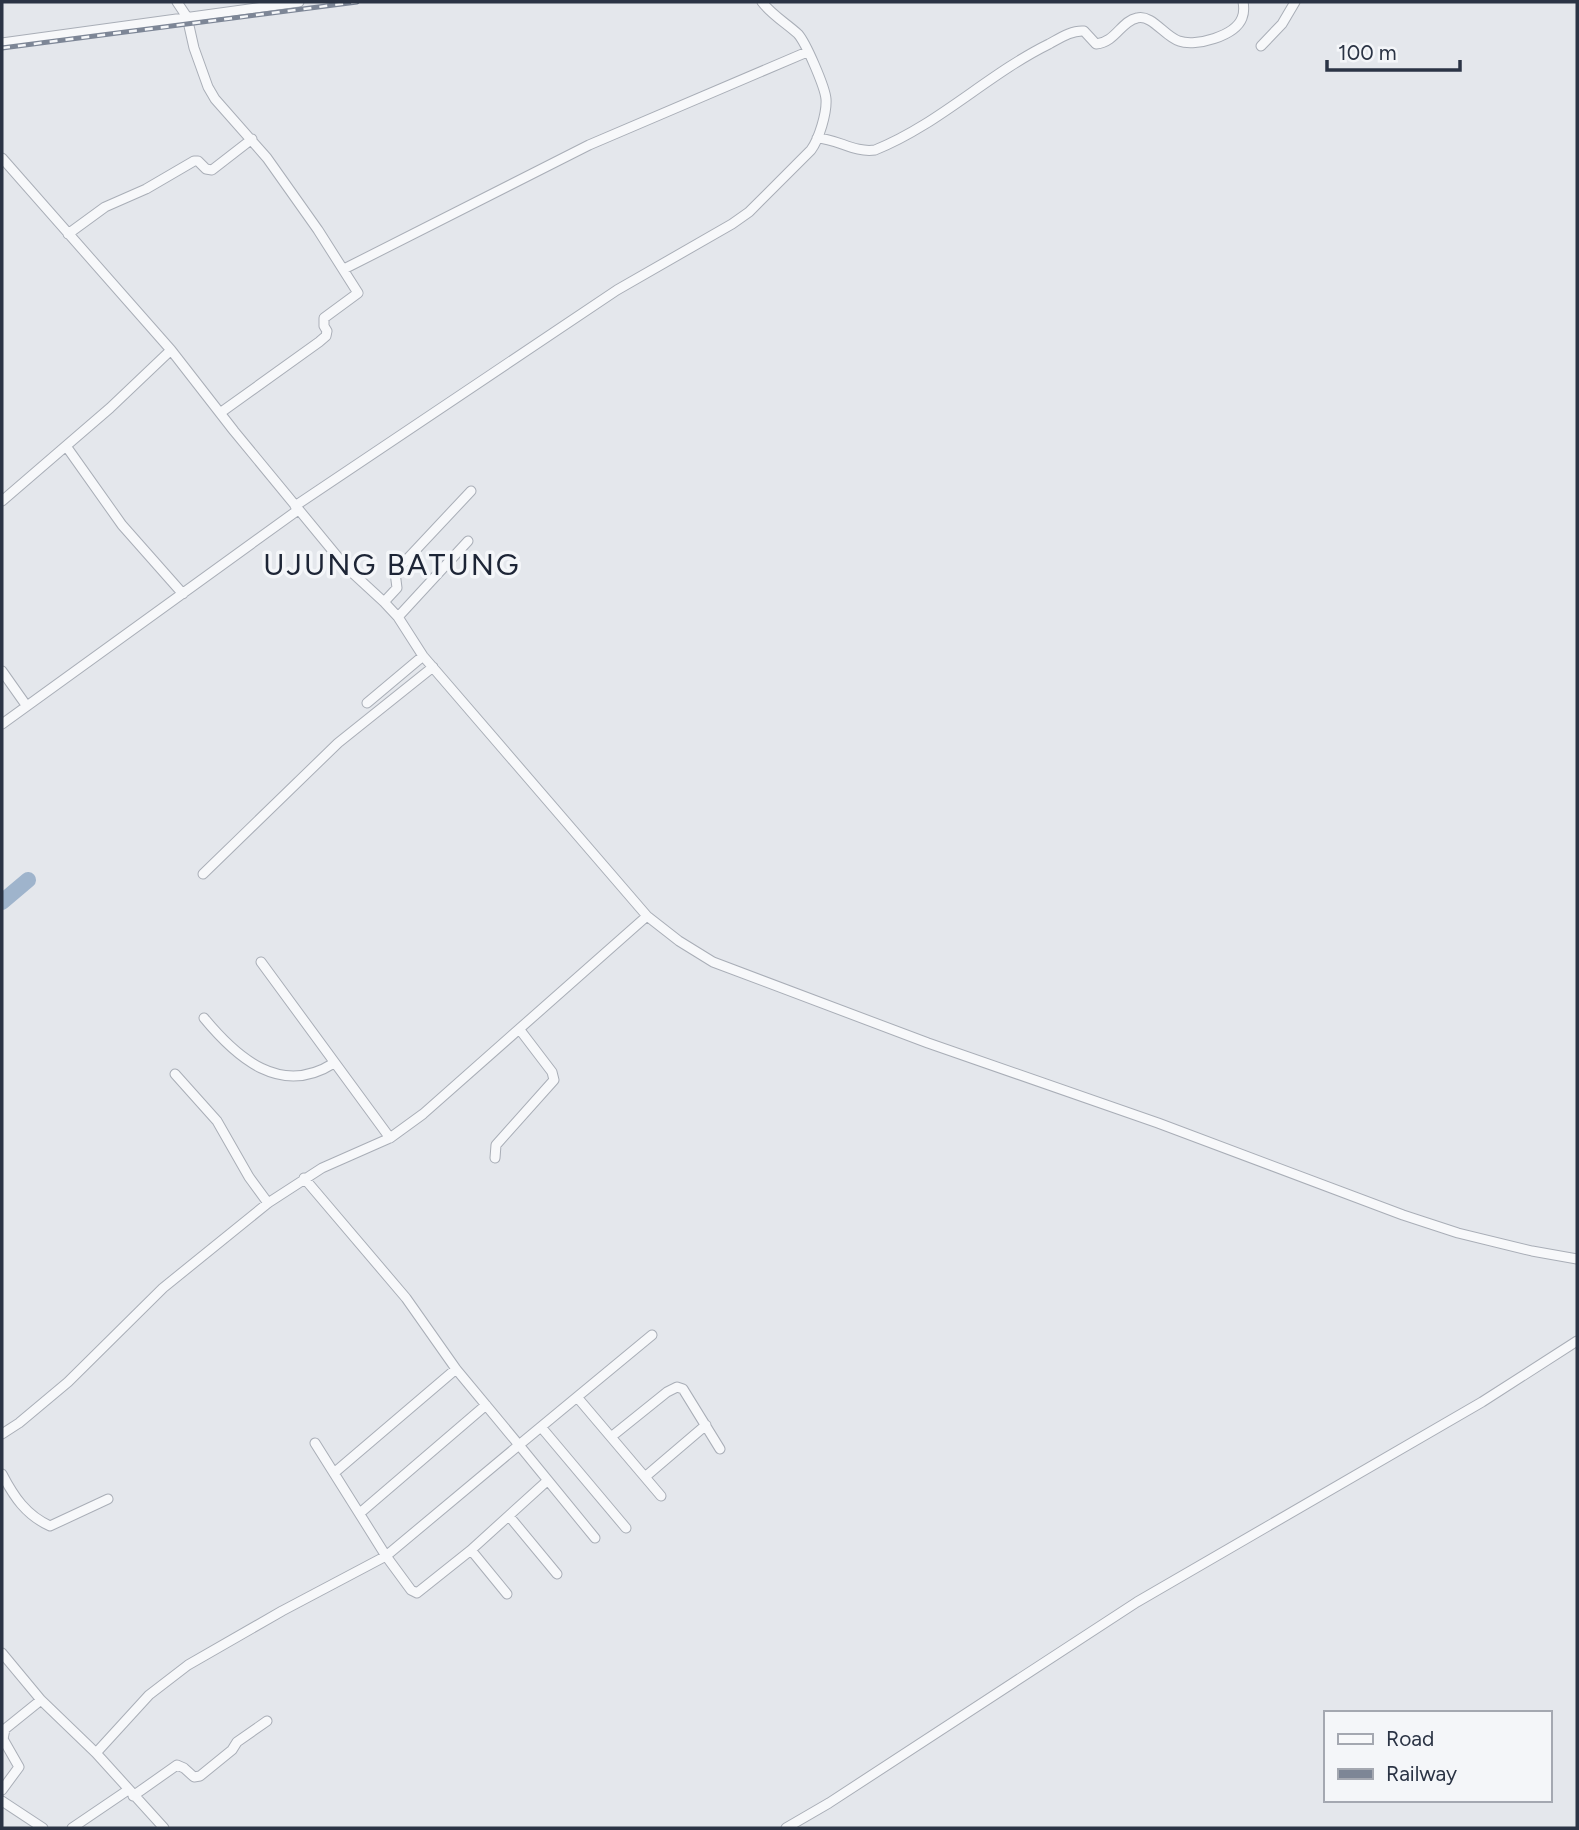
<svg xmlns="http://www.w3.org/2000/svg" width="1579" height="1830" viewBox="0 0 1579 1830" font-family="Figtree,sans-serif">
<style>
.lines{fill:none;stroke-linecap:round;stroke-linejoin:round}
.river{stroke:#9fb4cc;stroke-width:16}
.minor-casing{stroke:#a9aeb7;stroke-width:11}
.minor{stroke:#f7f8fa;stroke-width:9}
.rail-casing{stroke:#7d8696;stroke-width:5}
.rail{stroke:#f4f6f9;stroke-width:2.5;stroke-dasharray:8;stroke-linecap:butt}
.labels{text-anchor:middle;dominant-baseline:central;stroke-width:7;stroke-linejoin:round;paint-order:stroke}
.quarter-label{font-size:30px;letter-spacing:2px;fill:#1d2536;stroke:#f4f6f9}
</style>
<rect width="100%" height="100%" fill="#e4e7ec"/>
<g class="lines">
<!-- river -->
<path class="river" d="M2,902l26,-22"/>
<defs>
<path id="minor" d="M177,2l10,15 7,31 14,39 7,12 52,59 51,72 40,63 -34,25v8l3,5 -1,5 -7,6 -99,71
M2,43l297,-41
M1261,46l21,-22 13,-22
M817,138c21,1 37,15 58,12 63,-25 113,-76 174,-106 11,-6 23,-14 35,-13l12,13c20,-2 25,-23 41,-26 15,-4 28,19 42,23 17,6 56,-5 63,-23 2,-5 2,-11 1,-16
M2,158l169,192 63,81 112,136 38,35 14,15 25,39 224,260 -224,198 -33,24 -68,30 -54,35 -105,85 -95,94 -49,41 -17,11
M68,234l37,-27 41,-18 48,-28h4l8,8 6,1 40,-31
M344,269l245,-124 218,-93
M66,446l56,79 61,69
M2,501l108,-93 61,-58
M295,506l322,-216 115,-66 17,-12 62,-62c8,-11 16,-37 15,-51 -1,-12 -20,-56 -28,-65 -12,-11 -26,-19 -36,-32
M384,602l13,-14 -2,-16 76,-81
M398,617l70,-76
M2,671l24,34
M367,703l56,-47
M2,724l296,-214
M203,874l135,-131 95,-76
M647,916l32,25 34,21 215,81 230,80 245,92 55,18 74,18 45,8
M261,962l129,176
M204,1018c33,40 77,79 130,45
M175,1074l42,47 32,56 19,26
M495,1158l1,-13 58,-65 -2,-8 -32,-42
M577,1397l84,99
M541,1427l85,101
M611,1437l56,-45 10,-5 6,2 37,60
M315,1443l71,113 25,34 6,3 54,-43 76,-69
M334,1473l122,-104
M2,1474c12,23 24,41 48,52l58,-27
M645,1477l61,-52
M360,1513l126,-108
M509,1516l48,58
M595,1538l-76,-93 133,-110
M471,1550l36,44
M2,1653l39,47 55,53 68,75
M96,1753l53,-58 39,-30 94,-54 104,-55 133,-111 -63,-76 -50,-71 -102,-120
M2,1790l17,-23 -16,-28 2,-10 36,-29
M133,1796l44,-31 7,3 10,9 6,-1 32,-26 5,-8 30,-21
M2,1801l41,27
M72,1828l56,-38
M786,1828l43,-25 308,-201 345,-200 95,-61"/>
</defs>
<!-- minor casing -->
<use href="#minor" class="minor-casing"/>
<!-- minor -->
<use href="#minor" class="minor"/>
<defs>
<path id="rail" d="M2,48l355,-46"/>
</defs>
<!-- rail casing -->
<use href="#rail" class="rail-casing"/>
<!-- rail -->
<use href="#rail" class="rail"/>
</g>
<g class="labels">
<!-- quarter labels -->
<g class="quarter-label">
<text x="392" y="564">UJUNG BATUNG</text>
</g>
</g>
<!-- border -->
<rect width="1579" height="1830" fill="none" stroke="#2b3445" stroke-width="7"/>
<!-- legend -->
<rect x="1324" y="1711" width="228" height="91" fill="#f4f6f9" stroke="#a4a8b1" stroke-width="2"/>
<rect x="1338" y="1734" width="35" height="10" fill="#f7f8fa" stroke="#a4a8b1" stroke-width="2"/>
<text x="1386" y="1746" font-size="21" fill="#2b3445">Road</text>
<rect x="1338" y="1769" width="35" height="10" fill="#7d8696" stroke="#a4a8b1" stroke-width="2"/>
<text x="1386" y="1781" font-size="21" fill="#2b3445">Railway</text>
<!-- scale -->
<path d="M1327 60v10h133v-10" fill="none" stroke="#2b3445" stroke-width="3.5"/>
<text x="1338" y="60" font-size="21" fill="#2b3445" stroke="#f4f6f9" stroke-width="5" paint-order="stroke">100 m</text>
</svg>
